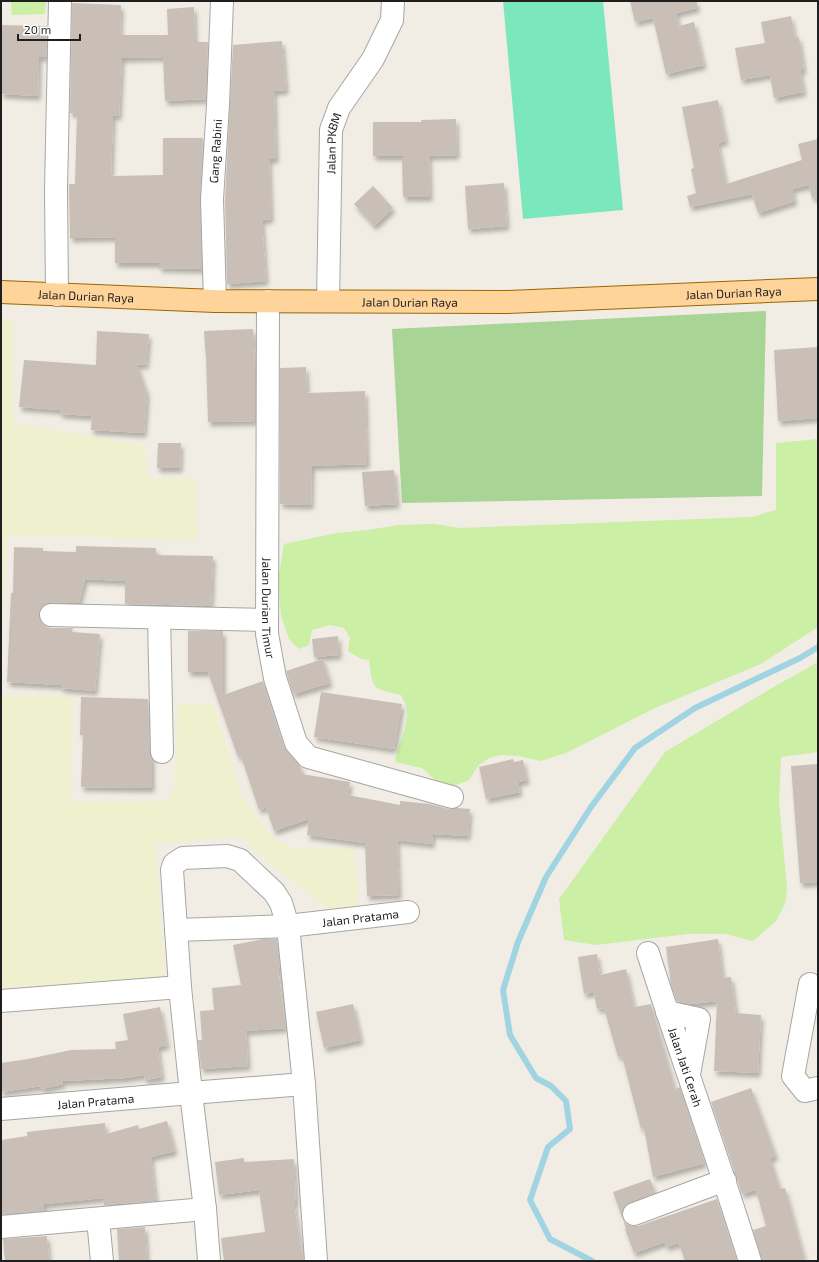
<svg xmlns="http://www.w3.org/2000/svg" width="819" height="1262" viewBox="0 0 819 1262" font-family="'Exo 2',sans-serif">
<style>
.farmland{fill:#eff1ce}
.grass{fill:#caefa5}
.forest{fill:#a8d495}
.pitch{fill:#7be7bd}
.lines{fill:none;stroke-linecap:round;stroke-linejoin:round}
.stream{stroke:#a1d4e2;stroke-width:6}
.building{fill:#c9bfb7;filter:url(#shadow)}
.minor-casing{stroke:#a6a6a6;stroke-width:24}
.major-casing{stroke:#9a6700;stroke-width:24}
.minor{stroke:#fff;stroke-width:22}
.major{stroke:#ffd49b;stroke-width:22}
.labels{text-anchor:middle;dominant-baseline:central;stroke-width:3.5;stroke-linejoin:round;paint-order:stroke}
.street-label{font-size:12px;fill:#1f1f1f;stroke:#fff}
</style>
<defs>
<filter id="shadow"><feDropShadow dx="2.5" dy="4.5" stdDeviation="2" flood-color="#0004"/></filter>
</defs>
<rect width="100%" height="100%" fill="#f1ede4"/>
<!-- farmland -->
<path class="farmland" d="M1,319l12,1 1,103 131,23 3,32h48l1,62 -190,-5 -6,128z
M1,695l71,2 -1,105 95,-1 8,-10 4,-87h36l28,93 31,42 21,9 59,1 5,46 -1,14 -26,2 -68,-54 -24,-21 -83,8 9,138 -164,11z"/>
<!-- grass -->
<path class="grass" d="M11,1h35l-1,13 -33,1z
M818,439v188l-57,37 -106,44 -89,45 -25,8 -23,-5 -18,-1 -11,3 -11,8 -9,14 -24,9 -23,-21 -27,-6c2,-16 14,-35 12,-52 -1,-5 -4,-10 -6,-15 -28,-6 -29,-6 -32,-35l-8,-1 -13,-8 2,-13 -6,-10 -14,-3 -18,5 -3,15 -10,4 -10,-10 -8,-23 -3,-35 6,-37 53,-11 31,-3 30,-5 36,-1 26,4 292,-11 24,-7v-67z
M818,662v90l-37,5 -2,45 8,85 -2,17 -9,17 -23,20 -28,-7h-37l-92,11 -32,-5 -5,-41 106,-147 112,-67z"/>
<!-- forest -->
<path class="forest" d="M766,311l-4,185 -360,7 -10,-174z"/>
<!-- pitch -->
<path class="pitch" d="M503,1h100l20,209 -100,9z"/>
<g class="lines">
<!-- stream -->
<path class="stream" d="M592,1261l-42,-22 -20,-39 18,-53 22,-18 -4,-28 -15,-15 -15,-8 -26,-43 -7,-45 15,-48 28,-65 45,-70 44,-59 60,-40 105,-50 18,-11"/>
</g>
<!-- building -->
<path class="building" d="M630,1h67v7l-21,5 3,13 15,-4 10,43 -38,9 -13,-56 -18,4z
M72,3l49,2 -1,30h48l-1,-26 27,-2 1,35h13l-2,57 -41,2 -2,-44 -41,1 -3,58 -6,-1 -2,61 52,-1v-37h40l-3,61 2,70 -43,-1v-5h-44v-26l-45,1 -1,-54h6l2,-70 -7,-1z
M791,16l4,22 4,-1 5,33h-4l4,22 -30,6 -4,-23 -29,5 -6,-32 30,-5 -4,-21z
M1,25l46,1 -1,31h-7l-1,39 -37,-2z
M282,41l4,49 -12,1 2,68h-7l2,60 -9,1 4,61 -39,3 -2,-85 8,-154z
M718,100l8,41 -8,2 8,41 76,-24 -4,-16 20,-5v58l-6,1 -3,-13 -17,4 3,12 -37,12 -6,-19 -62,13 -3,-11 9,-3 -5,-24 3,-1 -12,-61z
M456,119l1,36 -28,1 1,41h-27l-1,-38 4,-3h-33v-34h48v-2z
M504,183l3,43 -39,3 -3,-43z
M373,186l20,22 -19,18 -20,-22z
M253,329l2,36v56l-47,1 -2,-63 -2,-28z
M97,331l52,3 -3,31 -9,-1 10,29 -3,40 -53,-3 1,-14 -32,-2v-4l-41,-3 5,-47 72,5z
M818,347v71l-40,3 -4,-71z
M306,367l1,26 58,-2 2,73 -55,2 -1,39 -31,-1v-136z
M158,443h23l-1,25h-23z
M394,470l3,34 -32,2 -3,-34z
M76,546l80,2v7l57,1 -2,50 -86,-2v-23l-40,-2 -6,24 -28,-1 -6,2 -5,5 -1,6 1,6 5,5 6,2h22l-1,4 28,2 -5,57 -34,-3v-3l-54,-3 4,-89h2l1,-46 29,1v3l33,1z
M188,631h35v64l40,-14 21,66 16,19 2,8 48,8 -2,13 52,10v-4l30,3 19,5 9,-1 12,1 -2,27 -35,-2 -1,10 -35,-4 2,55 -32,1 -2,-53 -58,-8 2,-16 -35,12 -8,-24 -7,3 -18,-54 -3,1 -30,-85h-20z
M338,636l1,19 -25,2 -2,-18z
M323,659l7,24 -37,11 -7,-23z
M321,692l81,12 -8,45 -80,-12z
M81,697l67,2 2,53 2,7v29l-71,-1 2,-52h-3z
M513,759l1,3 9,-2 4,20 -9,2 2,10 -34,7 -7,-32z
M818,764v118l-18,1 -9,-117z
M263,939h14l3,29h-2l8,60 -40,3 2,35 -47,3 -3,-29h4l-2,-29 14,-1 -2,-22 29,-3 -8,-40z
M718,939l5,39 8,-1 5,36 25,2 -3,58 -44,-2 3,-70 -26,3 -14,-3 -6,-16 -5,-38z
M597,954l3,21 26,-6 8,38 17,-3 24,85 5,-2 25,76 -52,14 -9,-49 -3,1 -19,-73 -4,1 -14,-49 -7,1 -3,-17 -10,2 -6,-37z
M353,1004l8,36 -37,8 -8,-36z
M160,1007l7,38 -9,2 4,30 -17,3 -1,-5 -19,3 -63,3 1,3 -21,5 -1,-3 -40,6v-29l27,-4 43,-9 45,-1 -1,-7 13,-2 -5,-26z
M751,1088l25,68 -6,2 10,31 5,-1 20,73h-43l-9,-31 13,-4 -10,-36 -14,4 -31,-92z
M167,1121l8,30 -24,6 5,44 -52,4 -1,-7 -59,6v7l-43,3v-74l26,-4v-4l78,-9 1,11 32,-9 1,4z
M244,1158v4l50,-3 2,44h-2l9,58h-79l-3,-23 44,-6 -6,-42 -40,5 -4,-33z
M650,1179l5,14 -25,9 -5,4 -3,6v5l-9,-25z
M717,1199l20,62h-52l-6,-18 -13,4 -1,-5 -31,11 -9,-24h1l-3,-9 3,4 6,2h6z
M145,1227l2,34h-28l-2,-32z
M47,1236l2,25h-44l-2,-22z"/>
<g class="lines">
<defs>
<g id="minor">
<path d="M57,295l-1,-105 4,-189"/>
<path id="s1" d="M215,301l-3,-102 6,-94 4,-104"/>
<path id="s2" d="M268,301l-1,333 8,44 21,65 12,14 144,40"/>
<path id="s3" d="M328,301l3,-171 8,-22 34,-49 19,-39 1,-19"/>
<path d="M51,615l216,5"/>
<path d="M159,618l3,134"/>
<path id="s4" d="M176,930l112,-4 120,-14"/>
<path id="s5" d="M648,953c33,103 70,205 102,308"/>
<path d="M810,984l-17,92 12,15 13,-3"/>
<path d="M1,1001l179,-14 11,106 113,-9 -16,-158 -7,-23 -7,-11 -34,-32 -13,-4 -44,2 -9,6 -2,6 8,117"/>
<path d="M667,1012l32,7 -10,55"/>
<path d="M304,1084l12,177"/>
<path id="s6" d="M1,1109l190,-16 14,116 4,52"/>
<path d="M634,1214l91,-34"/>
<path d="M98,1219l4,42"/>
<path d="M1,1227l204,-18"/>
</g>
<g id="major">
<path id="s7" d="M1,292l214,9 292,1 311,-13"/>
</g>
</defs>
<!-- minor casing -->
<use href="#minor" class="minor-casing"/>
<!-- major casing -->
<use href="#major" class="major-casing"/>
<!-- minor -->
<use href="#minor" class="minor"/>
<!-- major -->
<use href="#major" class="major"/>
</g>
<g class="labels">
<!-- street labels -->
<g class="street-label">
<text stroke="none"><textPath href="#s3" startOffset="158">Jalan PKBM</textPath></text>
<text stroke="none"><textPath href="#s1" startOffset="150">Gang Rabini</textPath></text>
<text stroke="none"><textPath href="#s7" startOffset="733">Jalan Durian Raya</textPath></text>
<text stroke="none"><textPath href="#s7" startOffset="85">Jalan Durian Raya</textPath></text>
<text stroke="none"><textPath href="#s7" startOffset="409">Jalan Durian Raya</textPath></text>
<text stroke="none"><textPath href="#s2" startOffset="307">Jalan Durian Timur</textPath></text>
<text stroke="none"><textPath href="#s4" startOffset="185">Jalan Pratama</textPath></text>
<text stroke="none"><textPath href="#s5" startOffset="120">Jalan Jati Cerah</textPath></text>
<text stroke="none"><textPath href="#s6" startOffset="95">Jalan Pratama</textPath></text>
</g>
</g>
<!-- border -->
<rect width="819" height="1262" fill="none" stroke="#1f1f1f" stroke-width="4"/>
<!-- scale -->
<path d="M18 34v6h62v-6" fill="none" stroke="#1f1f1f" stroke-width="2"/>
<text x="24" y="34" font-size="12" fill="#1f1f1f" stroke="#ffffff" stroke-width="3" paint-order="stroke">20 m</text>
</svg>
